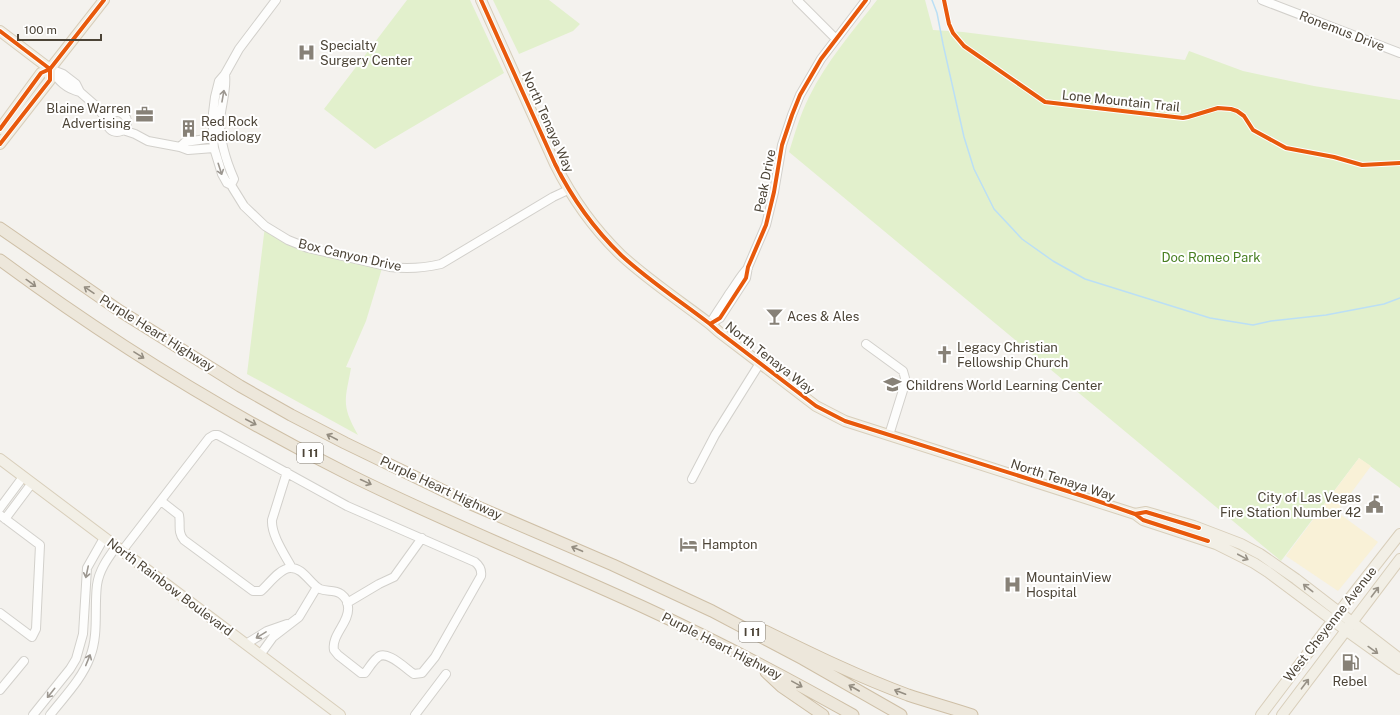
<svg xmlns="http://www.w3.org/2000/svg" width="1400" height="715" viewBox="0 0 1400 715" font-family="'Public Sans',sans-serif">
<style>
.green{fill:#e2f0cc}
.sand{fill:#f9f1d7}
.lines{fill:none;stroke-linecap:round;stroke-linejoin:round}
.stream{stroke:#bbdff5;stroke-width:1.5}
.minor-casing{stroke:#d2d0cb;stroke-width:10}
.major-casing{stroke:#d8ceba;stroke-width:12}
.highway-casing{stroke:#cebfa6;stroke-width:13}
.minor{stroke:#fdfdfc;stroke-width:8}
.major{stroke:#f2efe6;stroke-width:10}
.highway{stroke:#ede7db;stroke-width:11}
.cycleway-casing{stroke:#fff;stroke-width:6}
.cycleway{stroke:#e8590c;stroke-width:4}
.oneway{stroke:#9c9790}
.oneway2{stroke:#948d81}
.oneway3{stroke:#979186}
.labels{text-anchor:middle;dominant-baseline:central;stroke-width:4;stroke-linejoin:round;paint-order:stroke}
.shield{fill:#fff;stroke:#827c73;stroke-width:1}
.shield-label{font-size:12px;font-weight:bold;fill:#4c4437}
.street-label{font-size:13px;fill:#4c4437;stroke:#fff}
.poi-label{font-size:13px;fill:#4c4437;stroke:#fff;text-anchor:start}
.park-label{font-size:13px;fill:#487f22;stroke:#fff}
</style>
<rect width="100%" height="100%" fill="#f4f2ee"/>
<!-- green -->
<path class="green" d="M407,0h63l34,73 -129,76 -51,-40z
M493,0h56l31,24 -7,7 -54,23z
M877,0h48l8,30 30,2 222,28 4,-9 54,20 71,15 86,14v388l-41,-30 -78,103 -492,-409c6,-19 11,-37 20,-55 17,-35 44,-66 68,-97z
M265,226l23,14 95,25 -17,56 -20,46 5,1c-6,33 -10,37 7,67l-111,-61z"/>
<!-- sand -->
<path class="sand" d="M1359,458l12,8 -34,46 41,30 -40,49 -52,-35z"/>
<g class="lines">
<!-- stream -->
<path class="stream" d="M932,0l5,13 6,31 21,93 10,32 20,40 28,30 31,22 32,18 125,39 43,7 18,-4 55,-6 58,-11 16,-6"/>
<defs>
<path id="minor" d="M276,0l-37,49 -14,25 -6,7 -4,16 -2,16v25l1,10 8,26 5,9 4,2 13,21 21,20 23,14 20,8 82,19c17,2 34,1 51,-3l112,-67 15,-7
M797,0l39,39
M1262,0l138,53
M50,69l13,5 13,10 4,8 16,14 11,14
M51,70c8,11 15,19 29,22
M225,74c2,16 -4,31 -5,47 0,21 6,40 14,58l-3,6
M107 122a10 10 0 1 1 20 0a10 10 0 1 1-20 0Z
M123,130l12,4 13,7 32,6 8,3 26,-2
M180,147l5,-5 28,-4
M710,324l10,-6 26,-40 2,-11 18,-42 8,-33 8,-47 10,-30 8,-20 21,-36 45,-59
M710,324c6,-11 13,-20 19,-30 7,-9 11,-18 19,-26
M866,344l37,27 2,7 -1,9 -15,48
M287,472l-15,48c-1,15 13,35 20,48
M692,479l23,-44 45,-72
M0,508l23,-31
M0,515l40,30 -4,84 -4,8 -32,-24
M5,519l27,-36
M122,551l87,-113 5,-3h4l129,71 128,56c5,4 7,8 6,14l-46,81 -13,16 -8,1c-8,-5 -28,-26 -37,-16 -5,4 -8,10 -12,15h-4l-23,-18 -4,-5c-3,-15 16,-28 14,-43 0,-5 -3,-10 -7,-13 -7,-5 -14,-2 -21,-5 -10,-5 -17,-22 -30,-21 -11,1 -21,16 -29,23h-8l-69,-51c-7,-8 -3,-16 -5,-25l-18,-14
M347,603l32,-19 15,-7 28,-39
M246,644l21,-13 20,-7
M260,655l13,-18 26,-20 18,-30
M0,690l24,-29
M33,715l37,-46 6,-10 7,-25 4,-66 17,-30
M50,715c14,-18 32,-36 40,-58 9,-23 4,-48 7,-72 2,-15 11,-27 19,-38
M415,715l31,-41"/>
<path id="major" d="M481,0l74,164c17,34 38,64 66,91 27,25 59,46 89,69l9,8 97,74 29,15 290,93 8,6 73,24 38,19 14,9 83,62 49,35
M0,31l50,38
M0,129l41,-56 9,-4 54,-69
M0,144l50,-64v-11
M0,459l340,256
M1135,514l11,-2 48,14 47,18 19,10 36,25 104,80
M1261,715l78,-103 61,-78
M1282,715l118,-156"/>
<path id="highway" d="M0,228l120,83 120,75 51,29 54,28 126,61 142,61 99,46 91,48 98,56
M0,260c111,82 229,155 352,216 95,47 193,86 289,130 72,33 143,70 212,109
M765,631c47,23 94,46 143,64 21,7 43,13 64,20
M766,672l16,15 41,28"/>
</defs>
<!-- minor casing -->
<use href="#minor" class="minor-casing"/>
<!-- major casing -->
<use href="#major" class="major-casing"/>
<!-- highway casing -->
<use href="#highway" class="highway-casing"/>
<!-- minor -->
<use href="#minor" class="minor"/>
<!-- major -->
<use href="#major" class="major"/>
<!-- highway -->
<use href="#highway" class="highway"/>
<defs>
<path id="cycleway" d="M481,0l74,164c17,34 38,64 66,91 27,25 59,46 89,69l9,8 97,74 29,15 238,75 52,18 8,6 65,21
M944,0l5,24 4,9 11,13 81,56 138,16 5,-1 30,-9 13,1 6,2 7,5 9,14 33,18 48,9 28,8 38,-2
M0,31l50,38
M0,129l41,-56 9,-4 54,-69
M0,144l50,-64v-11
M710,324l10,-6 26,-40 2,-11 18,-42 8,-33 8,-47 10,-30 8,-20 21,-36 45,-59
M1135,514l11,-2 53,16"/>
</defs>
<!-- cycleway casing -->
<use href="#cycleway" class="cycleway-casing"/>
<!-- cycleway -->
<use href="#cycleway" class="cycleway"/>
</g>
<!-- one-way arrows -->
<defs><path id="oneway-shaft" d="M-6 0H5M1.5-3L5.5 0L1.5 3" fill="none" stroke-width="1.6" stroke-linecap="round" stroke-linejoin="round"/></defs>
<g class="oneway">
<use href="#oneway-shaft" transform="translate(223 96) rotate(-80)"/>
<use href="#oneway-shaft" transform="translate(220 169) rotate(72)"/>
<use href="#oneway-shaft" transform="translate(87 572) rotate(102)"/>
<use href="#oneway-shaft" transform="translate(261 635) rotate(148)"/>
<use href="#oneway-shaft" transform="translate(88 660) rotate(-68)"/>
<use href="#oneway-shaft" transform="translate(51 693) rotate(129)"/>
</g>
<g class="oneway2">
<use href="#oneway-shaft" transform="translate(31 283) rotate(36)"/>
<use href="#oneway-shaft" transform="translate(89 290) rotate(-146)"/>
<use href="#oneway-shaft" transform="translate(139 355) rotate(32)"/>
<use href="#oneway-shaft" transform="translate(251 422) rotate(28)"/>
<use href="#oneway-shaft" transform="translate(332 437) rotate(-152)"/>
<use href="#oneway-shaft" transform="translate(366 482) rotate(25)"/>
<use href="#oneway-shaft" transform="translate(577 549) rotate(-157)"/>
<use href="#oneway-shaft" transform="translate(797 684) rotate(29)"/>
<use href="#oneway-shaft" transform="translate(854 688) rotate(-150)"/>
<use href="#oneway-shaft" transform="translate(900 692) rotate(-159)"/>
</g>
<g class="oneway3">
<use href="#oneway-shaft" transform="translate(1243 557) rotate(28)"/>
<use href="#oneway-shaft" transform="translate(1308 588) rotate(-142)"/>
<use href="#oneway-shaft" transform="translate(1375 592) rotate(-53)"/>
<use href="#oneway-shaft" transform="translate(1373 650) rotate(36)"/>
<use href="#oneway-shaft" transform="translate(1305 684) rotate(-53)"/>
</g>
<!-- icons -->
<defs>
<symbol id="hospital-bare" viewBox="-9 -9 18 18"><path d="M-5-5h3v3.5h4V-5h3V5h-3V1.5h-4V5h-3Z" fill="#878177" stroke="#fff" stroke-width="2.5" paint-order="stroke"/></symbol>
<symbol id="office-bare" viewBox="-9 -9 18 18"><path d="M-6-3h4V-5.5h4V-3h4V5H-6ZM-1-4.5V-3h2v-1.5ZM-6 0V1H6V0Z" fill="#878177" stroke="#fff" stroke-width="2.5" paint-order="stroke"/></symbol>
<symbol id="building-bare" viewBox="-9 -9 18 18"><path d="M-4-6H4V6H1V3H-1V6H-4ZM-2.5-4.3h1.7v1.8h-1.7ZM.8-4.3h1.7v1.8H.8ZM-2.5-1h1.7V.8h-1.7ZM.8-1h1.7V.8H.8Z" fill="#878177" stroke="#fff" stroke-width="2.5" paint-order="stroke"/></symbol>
<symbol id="bar-bare" viewBox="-9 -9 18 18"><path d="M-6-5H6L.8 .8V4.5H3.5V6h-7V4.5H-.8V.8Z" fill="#878177" stroke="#fff" stroke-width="2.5" paint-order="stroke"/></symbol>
<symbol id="church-bare" viewBox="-9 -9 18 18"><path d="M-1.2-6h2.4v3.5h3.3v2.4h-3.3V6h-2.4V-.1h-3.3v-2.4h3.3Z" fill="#878177" stroke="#fff" stroke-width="2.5" paint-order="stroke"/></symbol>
<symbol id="school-bare" viewBox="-9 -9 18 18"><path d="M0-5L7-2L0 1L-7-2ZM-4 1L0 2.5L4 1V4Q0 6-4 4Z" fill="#878177" stroke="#fff" stroke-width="2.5" paint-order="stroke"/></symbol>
<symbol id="civic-bare" viewBox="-9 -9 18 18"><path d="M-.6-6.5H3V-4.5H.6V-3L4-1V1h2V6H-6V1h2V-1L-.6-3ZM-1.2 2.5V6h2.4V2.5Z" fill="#878177" stroke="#fff" stroke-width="2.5" paint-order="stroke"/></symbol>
<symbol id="hotel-bare" viewBox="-9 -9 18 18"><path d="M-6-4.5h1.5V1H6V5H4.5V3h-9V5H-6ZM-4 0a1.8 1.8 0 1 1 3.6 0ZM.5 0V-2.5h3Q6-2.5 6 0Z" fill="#878177" stroke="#fff" stroke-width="2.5" paint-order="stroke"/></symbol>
<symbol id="fuel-bare" viewBox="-9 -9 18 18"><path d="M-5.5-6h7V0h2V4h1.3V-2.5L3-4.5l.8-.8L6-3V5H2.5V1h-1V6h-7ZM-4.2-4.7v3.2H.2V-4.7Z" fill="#878177" stroke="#fff" stroke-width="2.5" paint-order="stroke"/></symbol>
</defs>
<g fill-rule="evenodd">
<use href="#hospital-bare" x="294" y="40" width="25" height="25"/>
<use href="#office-bare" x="132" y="102" width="25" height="25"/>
<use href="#building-bare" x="176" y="116" width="25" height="25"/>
<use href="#bar-bare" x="762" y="304" width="25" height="25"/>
<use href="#church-bare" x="932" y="342" width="25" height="25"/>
<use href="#school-bare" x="880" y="372" width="25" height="25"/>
<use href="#civic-bare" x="1362" y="492" width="25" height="25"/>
<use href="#hotel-bare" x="676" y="532" width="25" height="25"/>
<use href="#hospital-bare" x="1000" y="572" width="25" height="25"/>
<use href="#fuel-bare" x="1338" y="650" width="25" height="25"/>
</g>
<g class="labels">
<!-- shield labels -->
<g class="shield">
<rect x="297" y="443" width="26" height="20" rx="3"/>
<rect x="739" y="622" width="26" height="20" rx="3"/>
</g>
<g class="shield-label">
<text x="310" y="453">I 11</text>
<text x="752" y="632">I 11</text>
</g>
<!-- street labels -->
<g class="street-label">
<text transform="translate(1342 31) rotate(21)">Ronemus Drive</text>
<text transform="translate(1121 101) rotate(6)">Lone Mountain Trail</text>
<text transform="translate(548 122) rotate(66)">North Tenaya Way</text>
<text transform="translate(765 181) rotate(-79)">Peak Drive</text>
<text transform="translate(350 255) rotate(13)">Box Canyon Drive</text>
<text transform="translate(157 333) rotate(32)">Purple Heart Highway</text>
<text transform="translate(770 358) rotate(38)">North Tenaya Way</text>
<text transform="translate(1063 480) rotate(18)">North Tenaya Way</text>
<text transform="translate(441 488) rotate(25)">Purple Heart Highway</text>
<text transform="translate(170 587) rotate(37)">North Rainbow Boulevard</text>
<text transform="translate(1330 624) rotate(-52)">West Cheyenne Avenue</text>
<text transform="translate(722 646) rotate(27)">Purple Heart Highway</text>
</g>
<!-- poi labels -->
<g class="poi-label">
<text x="320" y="45">Specialty<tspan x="320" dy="15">Surgery Center</tspan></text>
<text x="131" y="108" text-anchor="end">Blaine Warren<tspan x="131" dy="15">Advertising</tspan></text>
<text x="201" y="121">Red Rock<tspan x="201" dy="15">Radiology</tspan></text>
<text x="787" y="316">Aces &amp; Ales</text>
<text x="957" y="347">Legacy Christian<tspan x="957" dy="15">Fellowship Church</tspan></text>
<text x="906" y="385">Childrens World Learning Center</text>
<text x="1361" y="497" text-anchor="end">City of Las Vegas<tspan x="1361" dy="15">Fire Station Number 42</tspan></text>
<text x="702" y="544">Hampton</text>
<text x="1026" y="577">MountainView<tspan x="1026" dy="15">Hospital</tspan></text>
<text x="1350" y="681" text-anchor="middle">Rebel</text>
</g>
<!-- park labels -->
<g class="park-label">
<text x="1211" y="257">Doc Romeo Park</text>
</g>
</g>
<!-- scale -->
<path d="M18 34v6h83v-6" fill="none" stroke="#4c4437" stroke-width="2"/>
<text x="24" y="34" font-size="12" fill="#4c4437" stroke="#ffffff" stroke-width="3" paint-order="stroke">100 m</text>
</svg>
